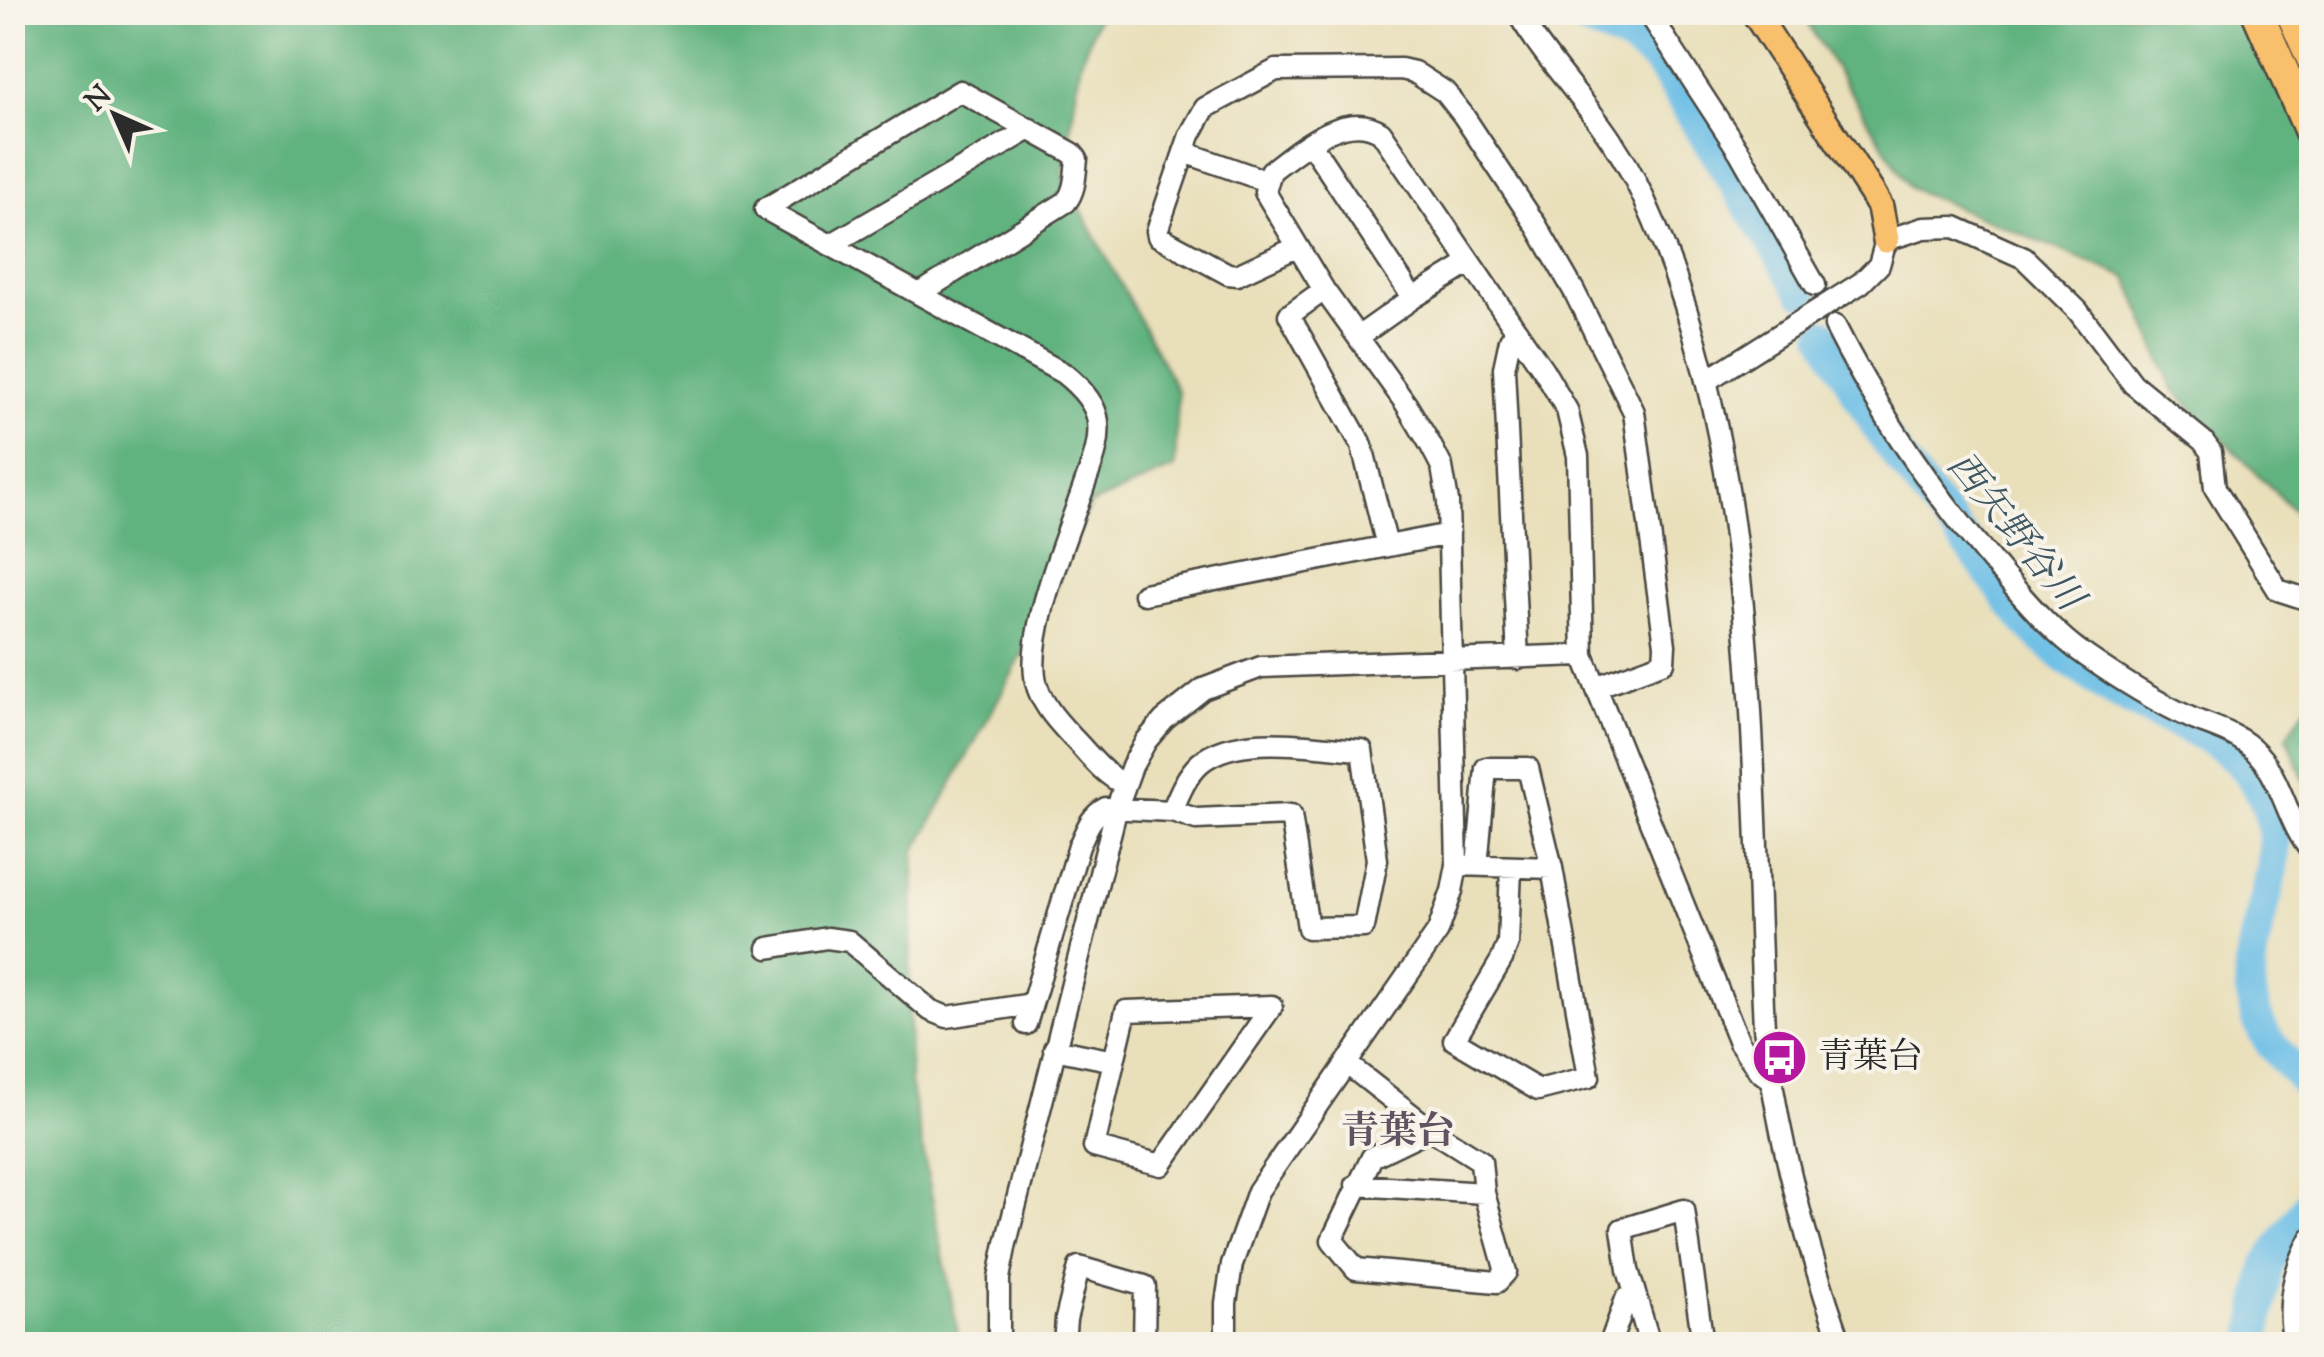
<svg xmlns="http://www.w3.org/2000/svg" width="2324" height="1357" viewBox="0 0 2324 1357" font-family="'Sorts Mill Goudy','Noto Serif JP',serif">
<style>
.forest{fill:#60b27f;stroke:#466e55;stroke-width:2.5}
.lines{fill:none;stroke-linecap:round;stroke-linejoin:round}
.river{stroke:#6abee6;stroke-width:32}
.minor-casing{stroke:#484640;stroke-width:25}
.major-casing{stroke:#484640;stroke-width:30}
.highway-casing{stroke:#484640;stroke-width:35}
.minor{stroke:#fff;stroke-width:20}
.major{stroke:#f8bf6c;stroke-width:25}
.highway{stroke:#f8bf6c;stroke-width:30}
.labels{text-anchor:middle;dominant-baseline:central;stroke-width:8;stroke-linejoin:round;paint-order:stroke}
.poi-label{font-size:35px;fill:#2b2b2b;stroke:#f7f3e8;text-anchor:start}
.water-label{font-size:38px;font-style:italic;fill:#3e5763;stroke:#f7f3e8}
.neighbourhood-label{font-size:38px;font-weight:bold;fill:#615361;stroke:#f7f3e8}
</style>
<rect width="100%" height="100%" fill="#f7f3e8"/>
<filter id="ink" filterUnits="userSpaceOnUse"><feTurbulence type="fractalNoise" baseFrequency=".01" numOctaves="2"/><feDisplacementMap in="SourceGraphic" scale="20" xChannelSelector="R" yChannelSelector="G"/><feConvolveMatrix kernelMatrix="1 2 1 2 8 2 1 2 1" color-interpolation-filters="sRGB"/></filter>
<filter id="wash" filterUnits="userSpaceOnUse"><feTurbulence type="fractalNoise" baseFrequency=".0048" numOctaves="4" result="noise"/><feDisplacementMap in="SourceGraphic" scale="40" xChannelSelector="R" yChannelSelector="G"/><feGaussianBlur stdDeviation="2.25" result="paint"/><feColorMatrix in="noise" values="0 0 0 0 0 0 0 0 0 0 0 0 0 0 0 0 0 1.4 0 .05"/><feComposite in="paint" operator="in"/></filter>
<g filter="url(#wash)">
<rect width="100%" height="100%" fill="#e9dfba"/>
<!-- forest -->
<path class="forest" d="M12,13h1087l-18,48 -18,115 115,216 -3,76 -84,36 -51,118 -125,230 -6,133 1,97 50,262h-947z
M1801,13h510v515l-139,-140 -44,-110 -218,-90z
M2311,698v101l-24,-63z"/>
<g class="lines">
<!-- river -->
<path class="river" d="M1564,12l64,27 29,21 146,232
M1825,334c17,31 33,63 52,93 30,46 68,88 102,132 23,30 42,62 72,87 23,20 49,37 75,52 55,32 106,35 137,99 38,80 -39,149 -3,228 10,23 35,45 52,65
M2254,1344l14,-80 44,-65"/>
</g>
</g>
<g filter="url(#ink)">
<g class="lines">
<defs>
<path id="minor" d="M1517,12c35,59 87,106 118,168 127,260 115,565 129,847 13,109 41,215 77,317
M1648,12l92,141 75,132
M960,91l112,62 5,6c-2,15 -1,31 -11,43l-147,92 -154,-85z
M1311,144l102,154
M1184,152l82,29
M830,245l200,-116
M1297,247l-60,28 -9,-1 -70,-38 -1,-5 33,-96 15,-27 71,-38 125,-1 13,3 31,20 18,23 73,110 38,66 60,121 31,233 -1,17 -68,25
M1324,290l-35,25 73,131 25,100
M919,294l144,79c15,12 33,29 35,49 3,23 -8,46 -15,67 -16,47 -62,153 -45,200 7,19 21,34 35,49 16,16 30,37 51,46
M1835,326c45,89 99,169 165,245 26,30 53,62 86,85 33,23 68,45 105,62 21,9 43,14 61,30 31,28 33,73 60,104
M1517,331l-7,9 -6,28 14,291
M1358,337l55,-39 57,-35
M1706,381l155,-98 18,-18 7,-25 38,-12 31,-1 69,31 54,53 55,73 70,57 8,11 4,36 63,102 34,11
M1144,594l305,-60
M1457,865l95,3 -24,-100h-42l-9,98
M1511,868l-3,75 -6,16 -48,81 84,50 51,-13 -37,-209
M768,948l59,-10 22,3 81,69 17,7 85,-13
M1026,1024l53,-178c7,-15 11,-30 27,-38l66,3 24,8 95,-4 17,113 56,-1 13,-67 -15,-110c-46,-3 -125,-19 -162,13 -14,13 -21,31 -28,48
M1054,1049l60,12 12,-50 146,-5 -111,159 -67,-18 20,-86
M1347,1064l83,65 51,32 3,32 22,79 -9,10 -141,-13 -24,-29 40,-83 58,-28
M1356,1185l128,8
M999,1344v-66l7,-35 111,-436 15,-41 14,-25 18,-21 39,-31 58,-22 322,-12
M1064,1344l2,-25 13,-52 66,19 -1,58
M1226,1344v-41l6,-39 26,-73 180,-260 14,-40 5,-26 -9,-363 -6,-35 -12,-23 -24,-40 -82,-114 -59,-98 6,-21c29,-22 74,-62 110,-39l163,239 23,39 11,46 5,199 156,387 20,29 11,8
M1610,1344l16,-45 8,-5
M1650,1344l-22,-74 -6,-41 62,-19 19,134
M2294,1344c-8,-39 -2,-72 18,-107"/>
<path id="major" d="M1754,12l118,181 8,14 6,33"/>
<path id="highway" d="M2257,12l55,124
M2291,12l21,47"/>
</defs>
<!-- minor casing -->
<use href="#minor" class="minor-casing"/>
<!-- major casing -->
<use href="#major" class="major-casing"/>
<!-- highway casing -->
<use href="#highway" class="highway-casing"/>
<!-- minor -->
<use href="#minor" class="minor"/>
<!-- major -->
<use href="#major" class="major"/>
<!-- highway -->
<use href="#highway" class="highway"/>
</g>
</g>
<!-- icons -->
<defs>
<symbol id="bus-disc" viewBox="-11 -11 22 22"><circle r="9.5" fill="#b5179e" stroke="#f7f3e8"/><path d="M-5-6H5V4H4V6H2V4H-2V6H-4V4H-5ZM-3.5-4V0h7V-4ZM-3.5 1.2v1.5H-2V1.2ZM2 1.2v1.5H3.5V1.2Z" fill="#fff"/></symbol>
</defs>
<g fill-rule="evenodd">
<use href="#bus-disc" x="1748" y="1026" width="63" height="63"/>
</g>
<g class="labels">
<!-- poi labels -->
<g class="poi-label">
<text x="1818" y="1058">青葉台</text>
</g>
<!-- water labels -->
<g class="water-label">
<text transform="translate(2013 533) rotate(51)">西矢野谷川</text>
</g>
<!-- neighbourhood labels -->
<g class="neighbourhood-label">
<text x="1398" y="1134">青葉台</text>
</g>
</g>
<!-- margin -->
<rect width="2324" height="1357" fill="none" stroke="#f7f3e8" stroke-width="50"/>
<!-- north arrow -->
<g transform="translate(115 115) rotate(315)" stroke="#f7f3e8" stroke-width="8" paint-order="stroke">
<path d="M0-8L18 38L0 25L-18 38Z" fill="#2b2b2b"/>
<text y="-15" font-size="28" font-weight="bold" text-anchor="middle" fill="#2b2b2b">N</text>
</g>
</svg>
